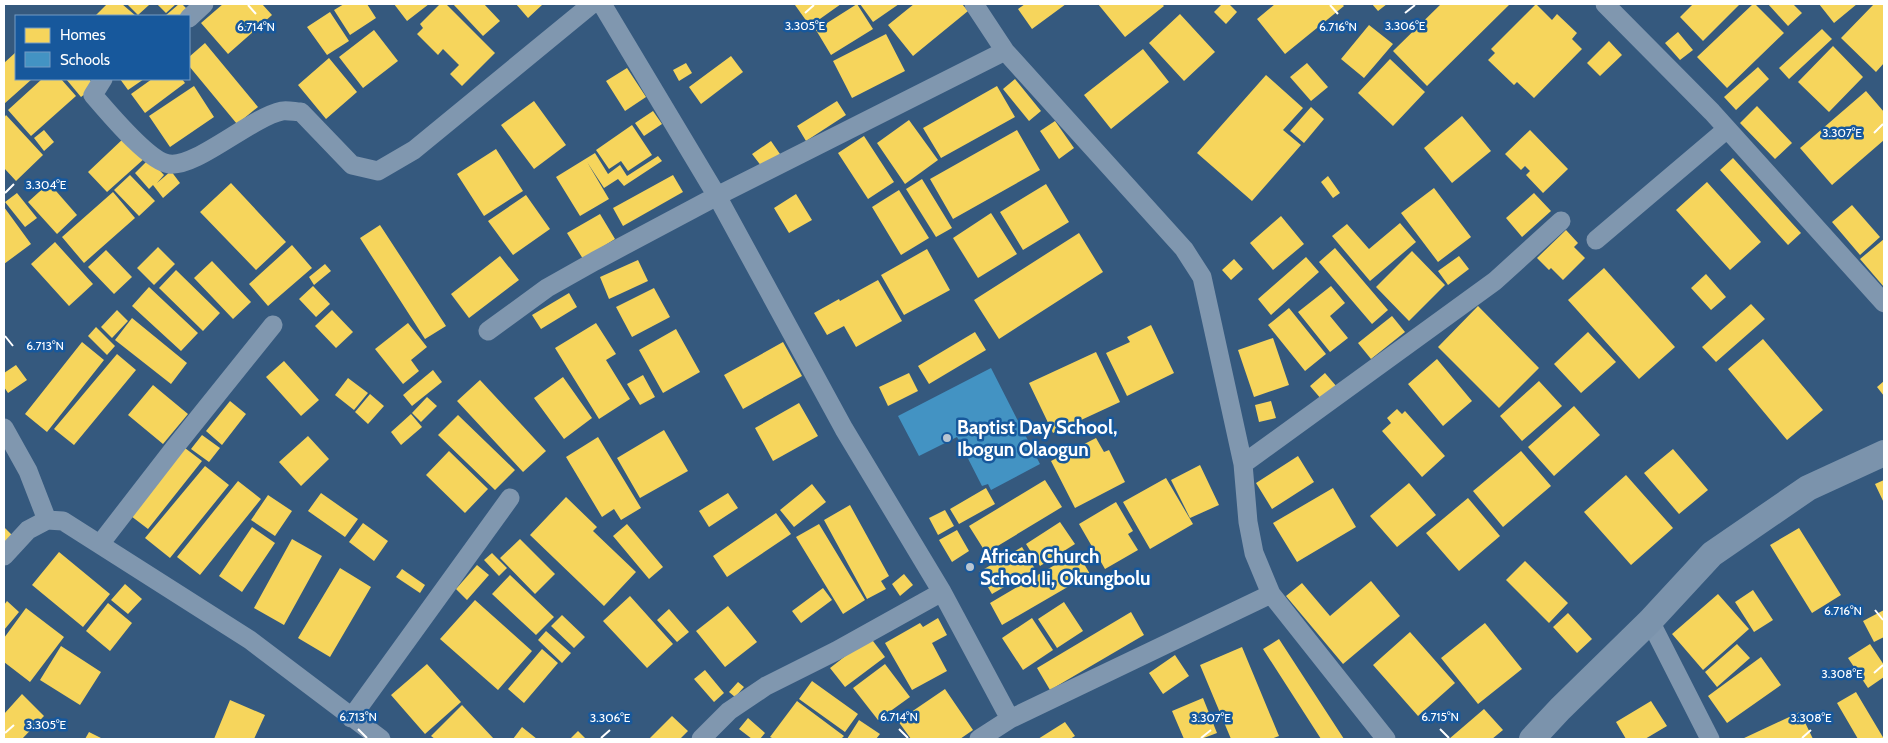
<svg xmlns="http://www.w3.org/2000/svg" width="1888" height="743" viewBox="0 0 1888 743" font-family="Cabin,sans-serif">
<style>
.homes{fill:#f6d55c}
.schools{fill:#4393c3}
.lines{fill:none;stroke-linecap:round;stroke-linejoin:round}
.street{stroke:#8097af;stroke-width:19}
.secondary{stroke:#7b93ac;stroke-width:26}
.ticks{fill:none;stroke:#fff;stroke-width:2}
.poi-dot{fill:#b8c5d2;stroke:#17589c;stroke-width:2}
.labels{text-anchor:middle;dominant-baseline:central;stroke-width:5;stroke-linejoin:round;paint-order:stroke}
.poi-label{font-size:19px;font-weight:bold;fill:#fff;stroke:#17589c;text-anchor:start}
.ticks-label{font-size:12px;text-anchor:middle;fill:#fff;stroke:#17589c;stroke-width:5;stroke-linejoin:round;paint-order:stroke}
</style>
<rect width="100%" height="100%" fill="#35597e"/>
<!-- homes -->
<path class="homes" d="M107,4h15l14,12h-41z
M127,4h20l2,1 -11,10z
M157,4h19l-10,9z
M179,4h3l6,6 -8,6h-15z
M223,4h39l10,11 -44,39 -27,-31z
M344,4h23l9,14 -26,17 -16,-25z
M394,4h35l-22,17z
M440,4h6l49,49 -33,33 -12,-12 9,-9 -16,-16 -5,6 -21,-21 6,-6 -3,-4z
M453,4h31l16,17 -17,15z
M516,4h25l1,1 -14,13z
M796,4h45l-31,22 -15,-21z
M857,4l16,25 -42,26 -15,-25z
M860,4h39l-26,18z
M914,4h48l6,7 -55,45 -25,-31z
M1025,4h41l-34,25 -14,-20z
M1098,4h64l2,2 -39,31z
M1222,4h7l8,8 -11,12 -12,-12z
M1275,4h67l2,2 -59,48 -28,-35z
M1372,4h15l-9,7z
M1441,4h69l-83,82 -34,-35z
M1536,4l16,16 5,-6 20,19 -5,6 10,10 -48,49 -17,-16 -3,3 -26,-25 7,-7 -4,-4z
M1693,4h47l-37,37 -23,-24z
M1753,4h2l29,29 -57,55 -30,-31z
M1768,4h25l9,9 -14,13z
M1819,4h38l-23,19z
M1874,4h10v59l-8,9 -35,-34z
M330,12l19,29 -22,14 -20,-28z
M1180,14l35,38 -31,29 -35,-38z
M1369,25l24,19 -29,34 -23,-19z
M1822,29l10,10 -43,40 -10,-11z
M374,30l24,31 -35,27 -24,-31z
M1678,32l15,18 -13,10 -15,-17z
M886,34l19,37 -53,27 -19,-37z
M1609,41l13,14 -22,21 -13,-13z
M205,43l53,64 -21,17 -48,-58v-9z
M1833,46l30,31 -34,35 -31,-30z
M1143,49l26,33 -58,47 -27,-34z
M16,52v27h16l-28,25v-41z
M731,56l12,16 -42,32 -12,-17z
M329,58l28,34 -31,27 -28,-34z
M1390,59l35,33 -32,34 -35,-33z
M686,63l6,10 -13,8 -6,-11z
M1307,63l21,24 -17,14 -21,-24z
M1758,67l11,12 -33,31 -12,-13z
M627,68l19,29 -21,14 -19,-30z
M1266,75l37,33 -20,22 18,15 -49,56 -55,-48z
M42,79h19l15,17 -45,40 -23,-26z
M66,79h23l6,7 -14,11z
M120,79h24l-16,11z
M152,79h30l3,4 -40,30 -14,-19z
M1015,79l26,32 -12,10 -26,-32z
M194,86l20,31 -44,30 -21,-31z
M997,86l18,31 -74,41 -18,-30z
M1866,91l18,21v28l-52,45 -32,-37z
M534,101l32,44 -32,24 -33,-44z
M837,101l9,14 -40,26 -9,-15z
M1757,106l35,37 -17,16 -35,-36z
M1311,107l13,12 -20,24 -14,-12z
M653,111l9,13 -18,12 -9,-13z
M6,115l37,40 -27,26 -12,-13v-50z
M1462,116l29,35 -39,32 -28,-35z
M909,120l29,40 -33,24 -28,-41z
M1055,121l19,27 -15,11 -19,-28z
M632,125l20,30 -24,16 -7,-10 -12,8 -13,-19z
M44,130l10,12 -10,9 -10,-13z
M1017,130l23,40 -87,49 -23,-40z
M1530,130l38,39 -25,24 -17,-18 4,-4 -5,-5 -4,4 -16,-16z
M864,136l30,46 -26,17 -30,-46z
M125,137l20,21 -38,34 -19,-20z
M771,141l9,13 -18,13 -10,-13z
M496,149l27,42 -39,25 -27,-42z
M595,153l13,21 12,-9 7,11 31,-20 4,5 -38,25 -6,-7 -14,9 -17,-26 22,37 -29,17 -24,-39z
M1733,158l68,75 -13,12 -68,-75z
M149,159l15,16 -7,8 14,-12 9,12 -17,15 -10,-13 -4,4 -14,-16z
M130,175l25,26 -16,15 -25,-26z
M673,175l10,17 -60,34 -10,-18z
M1328,176l12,17 -7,5 -12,-16z
M922,179l30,49 -16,9 -30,-48z
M1707,182l54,60 -31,28 -54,-60z
M49,183l28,32 -20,19 -29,-32z
M231,183l55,59 -30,28 -56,-58z
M1046,184l23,38 -46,28 -23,-38z
M1434,188l37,49 -33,25 -37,-49z
M899,190l30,48 -28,17 -29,-48z
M113,192l22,26 -51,45 -22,-26z
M17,193l20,25 -12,9 -20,-25z
M1534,193l17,18 -29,26 -16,-19z
M796,194l16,26 -23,13 -15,-25z
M526,195l24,34 -37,26 -25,-34z
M1852,205l28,32 -20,18 -28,-33z
M4,207l27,37 -27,20z
M991,213l26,41 -39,24 -25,-40z
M600,214l15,25 -32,20 -16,-26z
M1281,216l23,28 -31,26 -23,-27z
M1400,223l16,19 -46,39 -38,-45 15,-12 22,25z
M380,225l66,101 -21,13 -65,-101z
M1566,230l12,13 -4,4 11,11 -22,22 -12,-12 -2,2 -12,-12z
M1079,233l24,39 -104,67 -25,-39z
M1884,239v48l-24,-28z
M55,242l38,42 -24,22 -38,-42z
M292,245l20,23 -44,38 -19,-22z
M158,247l17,17 -21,21 -17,-17z
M1335,248l53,62 -16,14 -53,-62z
M927,249l23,41 -46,25 -23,-40z
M106,250l26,27 -18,17 -26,-27z
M1412,251l33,34 -36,36 -33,-34z
M500,256l19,24 -50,38 -18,-24z
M1459,256l10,13 -21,16 -10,-14z
M1306,257l13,15 -48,43 -13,-16z
M1234,259l9,10 -12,11 -9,-10z
M638,260l10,21 -39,18 -9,-22z
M212,261l39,41 -18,17 -39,-41z
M325,264l6,7 -17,14 -5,-8z
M1604,268l71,79 -36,32 -71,-79z
M176,270l44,43 -17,18 -44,-43z
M1706,274l20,23 -15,13 -20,-22z
M878,280l24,41 -46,26 -12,-21 -17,9 -13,-22 25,-14 1,2z
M313,286l17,18 -14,13 -17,-18z
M1331,286l14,17 -15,13 18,22 -18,14 -32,-40z
M149,287l49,46 -17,18 -49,-45z
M654,288l16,29 -38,20 -16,-30z
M569,293l8,14 -36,22 -9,-14z
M1751,304l14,15 -49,43 -14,-15z
M1478,306l61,62 -40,40 -61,-61z
M1289,308l37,46 -21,17 -37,-46z
M117,310l11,11 -16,17 -11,-11z
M332,310l21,22 -17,16 -21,-22z
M1392,316l13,16 -34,27 -13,-16z
M132,318l55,45 -16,21 -56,-44z
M408,323l19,24 -16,13 8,11 -16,13 -28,-35z
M596,323l20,31 -10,6 24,39 -31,20 -44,-71z
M1151,325l23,48 -47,23 -21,-43 24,-11 -3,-5z
M96,327l19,19 -8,9 -19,-19z
M676,329l24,43 -37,21 -24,-43z
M975,332l11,18 -57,34 -11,-18z
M1588,332l28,30 -35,31 -27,-29z
M1273,338l16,47 -35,12 -16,-47z
M1763,339l60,71 -36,30 -59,-71z
M82,342l22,18 -57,72 -22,-18z
M783,342l19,34 -59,33 -19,-34z
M1096,352l24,50 -67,31 -24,-50z
M117,354l19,16 -62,75 -20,-16z
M1437,359l35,42 -29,25 -35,-42z
M284,361l35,39 -18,16 -35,-39z
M16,365l11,15 -19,13 -4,-6v-14z
M433,370l9,12 -30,24 -9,-11z
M909,373l9,18 -30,15 -9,-19z
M1325,373l12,14 -15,13 -12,-14z
M643,375l12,22 -15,8 -13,-21z
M563,377l29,41 -28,21 -30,-41z
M348,378l20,15 -14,17 -19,-15z
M480,380l66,71 -23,21 -66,-71z
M1539,381l23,25 -40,35 -22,-25z
M1884,381v15l-7,-9z
M153,385l35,29 -25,30 -35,-29z
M370,394l14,12 -16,18 -13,-12z
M427,397l10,9 -16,16 -9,-9z
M230,401l16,13 -24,31 -16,-14z
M1271,401l5,17 -17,4 -4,-17z
M799,403l19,33 -45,25 -18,-33z
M1574,406l26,29 -46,41 -26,-29z
M1397,409l5,5 3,-3 40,45 -23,21 -40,-46 9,-8 -4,-5z
M411,414l11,13 -21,18 -10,-13z
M458,415l57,55 -20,20 -57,-55z
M664,430l24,41 -48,27 -23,-40z
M202,435l18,13 -11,14 -18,-13z
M308,436l21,23 -28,27 -22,-24z
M598,437l43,71 -20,12 -7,-11 -12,8 -36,-60z
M1096,438l8,14 5,-2 16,32 -50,26 -24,-47z
M185,448l17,13 -54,68 -17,-13z
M1673,449l35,41 -29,24 -35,-41z
M449,451l39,38 -23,24 -39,-38z
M1521,451l30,35 -48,41 -30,-36z
M1298,456l16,26 -42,27 -16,-26z
M1200,465l19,40 -29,13 -19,-38z
M205,466l24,19 -59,73 -25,-20z
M1626,475l47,53 -42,37 -47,-53z
M1166,478l27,46 -43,25 -27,-47z
M1045,480l17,27 -76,46 -17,-27z
M1884,480v23l-9,-19z
M238,481l23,18 -61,76 -23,-18z
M1409,483l27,32 -39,32 -27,-31z
M812,484l14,18 -32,25 -14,-17z
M986,488l9,16 -36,20 -9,-15z
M1333,488l23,39 -59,35 -24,-39z
M321,493l37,26 -13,18 -37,-26z
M728,493l10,15 -29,19 -10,-16z
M268,495l24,16 -17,25 -24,-16z
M566,497l31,30 -4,4 43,41 -32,34 -74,-71z
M1468,498l32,38 -41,35 -33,-38z
M1116,502l17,29 -5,3 10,16 -33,19 -26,-45z
M850,505l39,71 -8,5 5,8 -19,10 -43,-79z
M945,510l9,16 -16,9 -9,-17z
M776,513l15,21 -64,43 -14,-21z
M1060,522l15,22 -35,22 -14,-22z
M363,523l25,18 -14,20 -25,-19z
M627,524l36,43 -14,12 -36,-43z
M819,524l46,76 -22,14 -47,-77z
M4,527l10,10 -10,11z
M252,527l23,16 -33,49 -23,-16z
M1799,528l42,67 -29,18 -42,-68z
M957,530l12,21 -17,11 -13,-22z
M292,539l30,17 -38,69 -30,-17z
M520,539l35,35 -20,20 -35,-36z
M1022,547l13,22 -43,25 -13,-22z
M59,552l51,42 -27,33 -51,-42z
M1077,552l13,22 -88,51 -12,-22z
M492,553l15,15 -8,8 -15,-16z
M1525,561l43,42 -19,20 -43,-43z
M477,565l12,10 -22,25 -11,-11z
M340,568l31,19 -41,70 -32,-19z
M402,569l23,16 -5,8 -24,-16z
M904,574l9,11 -13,11 -8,-12z
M510,575l44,42 -18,18 -44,-41z
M1371,581l29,35 -57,48 -57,-68 16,-13 28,33z
M125,584l17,15 -14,15 -17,-14z
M823,588l9,12 -31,23 -9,-12z
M1753,590l20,30 -19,12 -19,-30z
M1718,594l31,35 -46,41 -31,-36z
M630,596l43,48 -26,24 -44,-47z
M475,600l57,51 -34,39 -58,-51z
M7,601l12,11 -15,18v-25z
M1064,602l19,29 -26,17 -19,-29z
M108,603l24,20 -22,28 -24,-20z
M728,606l29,36 -32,25 -29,-36z
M26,608l38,29 -34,45 -26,-20v-24z
M669,609l20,23 -12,10 -20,-22z
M1884,610v27l-10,5 -11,-21z
M1131,612l13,23 -94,55 -13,-22z
M1568,613l24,26 -15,14 -24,-26z
M562,615l23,22 -11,11 -23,-22z
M938,618l9,17 -15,8 15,28 -35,19 -27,-47 35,-20 3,4z
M1032,618l21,32 -30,20 -21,-32z
M1485,623l37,46 -44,35 -37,-46z
M546,631l25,22 -9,10 -24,-23z
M1410,632l45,51 -37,33 -45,-51z
M870,637l15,20 -40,30 -15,-19z
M1279,639l65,100h-23l-58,-90z
M1737,644l13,14 -33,29 -12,-15z
M1870,644l14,21v12l-16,11 -20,-30z
M61,646l40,26 -21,33 -40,-25z
M1242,647l37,89 -8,3h-40l-31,-74z
M542,649l16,14 -34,40 -16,-14z
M1175,655l14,21 -26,18 -14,-21z
M1761,657l20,28 -54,38 -19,-27z
M427,664l34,38 -36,32 -34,-39z
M885,664l25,33 -32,23 -25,-32z
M705,670l19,23 -10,9 -20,-23z
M812,681l46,33 -13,18 -46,-33z
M738,682l6,5 -9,10 -6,-5z
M945,689l28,41 -13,9h-49l-13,-18z
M1856,692l28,47h-26l-21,-36z
M22,694l22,22 -22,23h-18v-25z
M1203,698l14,35 -16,6h-17l-12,-28z
M230,700l35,15 -11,24h-40z
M797,701l47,35 -3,3h-67l-4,-2z
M1651,701l16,25 -22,13h-19l-10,-17z
M462,705l32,34h-59l-4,-3z
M1484,709l19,21 -11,9h-43z
M1800,712l13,27h-71z
M672,716l16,15 -8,8h-31z
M748,718l17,15 -5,6h-8l-13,-10z
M859,720l21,14 -4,5h-29z
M1065,722l10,14 -5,3h-32z
M522,727l15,12h-24z
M578,731l8,8h-16z
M89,732l14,7h-18z"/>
<!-- schools -->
<path class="schools" d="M991,368l49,96 -49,26 -3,-6 -6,2 -25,-49 -38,19 -21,-40z"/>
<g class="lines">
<!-- street -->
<path class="street" d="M602,4l115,192 127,233 98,163 68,127
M974,4l31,47 179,198 18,28 41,187 5,58 6,31 17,41 115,145
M1605,4l107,108 172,191
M189,18l15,-14
M103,79l-10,16c14,16 56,67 76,69 27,4 81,-46 113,-53 6,-1 14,1 19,1l51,53 26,6 36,-21 178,-146
M1596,240l131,-111
M488,331l59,-43 48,-27 122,-65 288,-145
M4,428l24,43 19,49
M1243,464l252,-183 66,-60
M100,544l75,-97 98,-122
M4,556l24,-26 19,-10 16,1 187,119 131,99
M1650,621l60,118
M351,718l159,-220
M701,739l28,-28 37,-25 70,-35 106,-59
M979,739l31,-20 261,-125"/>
<!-- secondary -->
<path class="secondary" d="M1532,739l28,-30 90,-88 62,-67 96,-66 76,-35"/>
</g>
<!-- ticks -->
<path class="ticks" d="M248,5l8,9M1330,5l8,9M805,13l9,-8M1405,13l10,-8M1874,133l9,-9M5,193l9,-9M5,336l8,10M1875,610l8,10M1874,673l9,-8M358,729l9,9M899,729l9,9M1440,729l9,9M5,733l9,-8M601,738l9,-8M1201,738l10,-8M1802,738l9,-8"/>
<!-- markers -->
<g class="poi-dot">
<circle cx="947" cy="438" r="5"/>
<circle cx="970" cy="567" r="5"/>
</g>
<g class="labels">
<!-- poi labels -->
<g class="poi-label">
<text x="957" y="427">Baptist Day School,<tspan x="957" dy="22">Ibogun Olaogun</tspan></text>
<text x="980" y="556">African Church<tspan x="980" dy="22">School Ii, Okungbolu</tspan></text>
</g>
</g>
<g class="ticks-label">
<text x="805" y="30">3.305°E</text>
<text x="1405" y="30">3.306°E</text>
<text x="256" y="31">6.714°N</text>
<text x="1338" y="31">6.716°N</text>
<text x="1842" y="137">3.307°E</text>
<text x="46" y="189">3.304°E</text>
<text x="45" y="350">6.713°N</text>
<text x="1843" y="615">6.716°N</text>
<text x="1842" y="678">3.308°E</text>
<text x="358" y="721">6.713°N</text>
<text x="899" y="721">6.714°N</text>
<text x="1440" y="721">6.715°N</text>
<text x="610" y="722">3.306°E</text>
<text x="1211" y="722">3.307°E</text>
<text x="1811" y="722">3.308°E</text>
<text x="46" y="729">3.305°E</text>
</g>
<!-- border -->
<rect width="1888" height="743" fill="none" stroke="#ffffff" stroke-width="10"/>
<!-- legend -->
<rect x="15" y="15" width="175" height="65" fill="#17589c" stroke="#749bc4"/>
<rect x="25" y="28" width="25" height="15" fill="#f6d55c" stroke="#749bc4"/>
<text x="60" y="40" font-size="15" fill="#ffffff">Homes</text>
<rect x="25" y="52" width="25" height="15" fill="#4393c3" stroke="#749bc4"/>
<text x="60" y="65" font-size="15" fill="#ffffff">Schools</text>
</svg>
